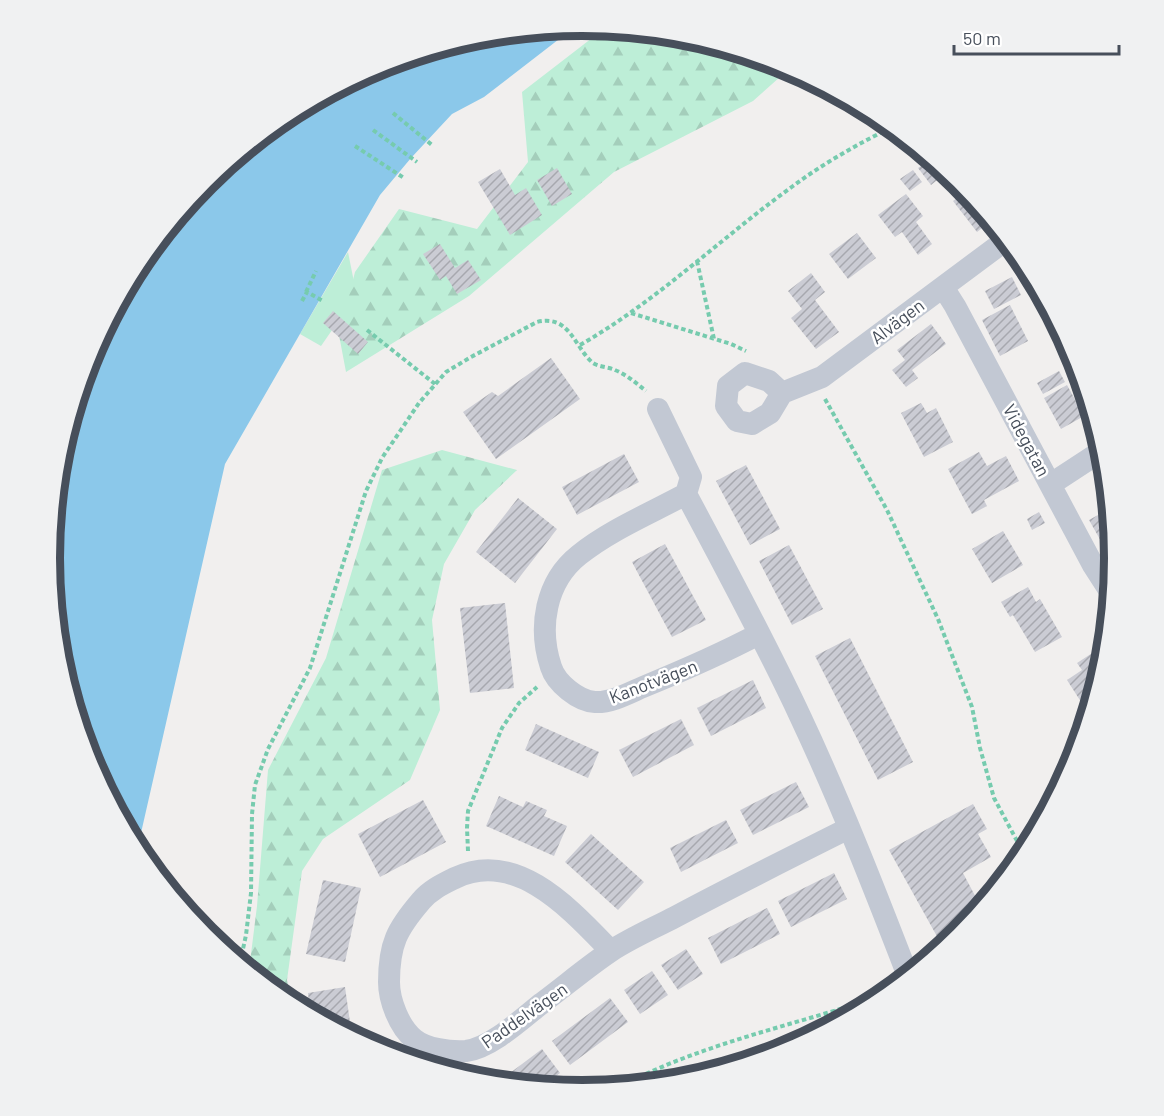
<svg xmlns="http://www.w3.org/2000/svg" width="1164" height="1116" viewBox="0 0 1164 1116" font-family="Barlow,sans-serif">
<style>
.green{fill:#bdeed7}
.forest{fill:url(#forest-firs)}
.water{fill:#8bc8ea}
.building{fill:url(#building-hatch)}
.lines{fill:none;stroke-linecap:round;stroke-linejoin:round}
.path{stroke:#76cbae;stroke-width:4;stroke-dasharray:4.5 3;stroke-linecap:butt}
.street{stroke:#c2c8d3;stroke-width:22}
.labels{text-anchor:middle;dominant-baseline:central;stroke-width:5;stroke-linejoin:round;paint-order:stroke}
.street-label{font-size:18px;fill:#474f5b;stroke:#fff}
.rim{fill:none;stroke:#474f5b;stroke-width:8}
</style>
<defs>
<pattern id="forest-firs" width="22" height="20" patternUnits="userSpaceOnUse" patternTransform="scale(1.5)"><rect width="22" height="20" fill="#bdeed7"/><path d="M5 1l3.5 6h-7zM16 11l3.5 6h-7z" fill="#a4cebb"/></pattern>
<pattern id="building-hatch" width="6" height="6" patternUnits="userSpaceOnUse" patternTransform="scale(1.5)"><rect width="6" height="6" fill="#cbccd4"/><path d="M-1 1l2-2M0 6l6-6M5 7l2-2" fill="none" stroke="#a7a8af"/></pattern>
</defs>
<rect width="100%" height="100%" fill="#f1efee"/>
<!-- green -->
<path class="green" d="M348,252l9,45 31,26 -49,-3 -18,26 -21,-12z"/>
<!-- forest -->
<path class="forest" d="M605,28l81,8 104,32 -37,33 -139,71 -145,124 -123,76 -7,-37 16,-63 44,-63 78,20 51,-67 -6,-70z
M442,450l75,20 -42,40 -31,54 -12,56 8,90 -30,70 -87,59 -21,32 -15,109 4,23 -42,-33 8,-64 11,-136 58,-112 56,-188z"/>
<!-- water -->
<path class="water" d="M576,26l-92,71 -32,17 -41,44 -31,37 -155,269 -84,369 -2,20 -49,-92 -30,-99 -10,-104 10,-104 30,-100 49,-92 67,-81 80,-66 93,-49 99,-30z"/>
<!-- building -->
<path class="building" d="M931,159l15,14 -15,12 -13,-17z
M557,168l15,26 -20,12 -15,-26z
M500,169l15,26 11,-7 16,27 -32,20 -32,-53z
M913,170l9,12 -12,9 -10,-12z
M953,178l6,4 32,39 -14,11 -24,-31 11,-8z
M906,194l17,22 -7,6 16,22 -14,11 -16,-23 -7,5 -17,-22z
M857,233l19,25 -28,21 -19,-25z
M440,244l15,24 13,-8 13,20 -24,14 -11,-18 -6,4 -17,-26z
M811,273l14,19 -10,8 24,32 -23,17 -25,-31 11,-9 -14,-18z
M1012,277l9,18 -27,14 -9,-18z
M1010,305l18,36 -28,15 -18,-36z
M333,311l35,31 -10,12 -35,-31z
M931,324l15,20 -34,26 6,8 -12,9 -14,-17 13,-10 -8,-10z
M1069,345l5,10 5,18 -14,-25z
M551,358l29,41 -84,60 -33,-47 29,-20 6,4z
M1059,371l6,11 -22,12 -6,-11z
M1067,385l17,31 -23,13 -17,-31z
M921,403l6,10 9,-5 17,34 -29,15 -23,-44z
M979,452l8,14 19,-10 13,25 -35,19 3,6 -15,8 -24,-45z
M624,454l15,28 -62,33 -15,-28z
M746,465l34,64 -30,16 -34,-64z
M1108,487l5,59 -7,4 -17,-30 18,-10 -10,-17z
M518,498l39,31 -42,54 -39,-31z
M1039,512l6,11 -13,7 -5,-11z
M1003,531l20,34 -31,18 -20,-34z
M665,544l41,76 -34,17 -40,-75z
M789,545l34,64 -31,16 -33,-64z
M1028,587l8,15 4,-3 22,38 -27,15 -22,-37 -3,2 -9,-15z
M505,603l9,85 -44,5 -10,-85z
M850,638l63,124 -35,18 -63,-124z
M1106,644l-2,18 -7,24 -4,2 2,4 -2,7 -10,6 -16,-25 15,-10 -5,-7z
M753,680l13,28 -55,28 -14,-28z
M681,719l13,26 -61,32 -14,-27z
M536,724l63,28 -11,26 -63,-28z
M796,782l13,25 -56,28 -13,-25z
M499,796l24,11 3,-6 21,9 -3,6 23,10 -13,30 -68,-30z
M423,800l23,42 -66,35 -22,-43z
M973,804l14,25 -9,5 13,23 -28,16 18,34 -15,18 -27,15 -50,-90z
M726,820l12,23 -57,29 -11,-24z
M591,834l53,48 -26,28 -53,-48z
M834,873l13,26 -56,28 -13,-26z
M323,880l38,8 -16,74 -39,-8z
M767,908l13,26 -59,30 -13,-26z
M686,949l17,25 -25,16 -17,-25z
M652,971l16,24 -28,19 -16,-24z
M345,987l7,49 -53,-28v-2l10,-2 -1,-11z
M610,998l18,24 -58,43 -18,-24z
M542,1049l18,24 -18,14 -44,-5z"/>
<g class="lines">
<!-- path -->
<path class="path" d="M393,113l39,32
M373,130l44,32
M355,146l49,32
M697,261l17,78
M306,292l10,-21
M302,301l5,-9 16,9
M631,313l100,31 15,7
M367,330l68,54
M580,345c77,-44 141,-107 213,-159 31,-23 65,-42 99,-59
M825,399l62,111 51,109 34,88 8,41 14,50 30,56
M468,851l-1,-23 1,-17 34,-83 17,-25 18,-16
M240,963l6,-28 5,-42 1,-79 3,-29 13,-36 42,-81 56,-177 16,-33 37,-55 27,-31 25,-15 66,-35c33,-8 37,25 56,41 6,4 16,4 22,7 12,5 21,13 31,21
M834,1010l4,12
M619,1087c84,-44 176,-62 266,-92"/>
<!-- street -->
<path class="street" d="M943,287l12,19 138,259 18,28
M782,393l-13,-12 -24,-8 -17,13 -2,20 11,15 15,3 18,-11 12,-20 40,-16 184,-137
M658,409l33,68 -5,17c39,73 79,147 114,222 40,85 74,172 108,260
M1051,484l52,-34
M686,494c-35,19 -76,36 -107,61 -34,27 -41,73 -28,112 5,16 27,34 44,35 16,1 34,-9 48,-15 39,-16 78,-33 116,-53
M611,951c-39,-40 -94,-103 -156,-73 -12,6 -25,12 -34,23 -24,28 -32,43 -32,81 0,18 10,45 25,57 12,10 36,13 52,12 25,-3 57,-33 76,-48 23,-17 45,-36 69,-52 20,-13 43,-23 64,-34 58,-31 116,-60 174,-89"/>
</g>
<g class="labels">
<!-- street labels -->
<g class="street-label">
<text transform="translate(897 321) rotate(-37)">Alvägen</text>
<text transform="translate(1027 440) rotate(62)">Videgatan</text>
<text transform="translate(653 681) rotate(-21)">Kanotvägen</text>
<text transform="translate(524 1015) rotate(-35)">Paddelvägen</text>
</g>
</g>
<!-- crop -->
<path d="M0 0H1164V1116H0ZM60 558a522 522 0 1 1 1044 0a522 522 0 1 1-1044 0Z" fill="#f0f1f2" fill-rule="evenodd"/>
<path class="rim" d="M60 558a522 522 0 1 1 1044 0a522 522 0 1 1-1044 0Z"/>
<!-- scale -->
<path d="M954 45v9h165v-9" fill="none" stroke="#474f5b" stroke-width="3"/>
<text x="963" y="45" font-size="18" fill="#474f5b" stroke="#ffffff" stroke-width="4.5" paint-order="stroke">50 m</text>
</svg>
